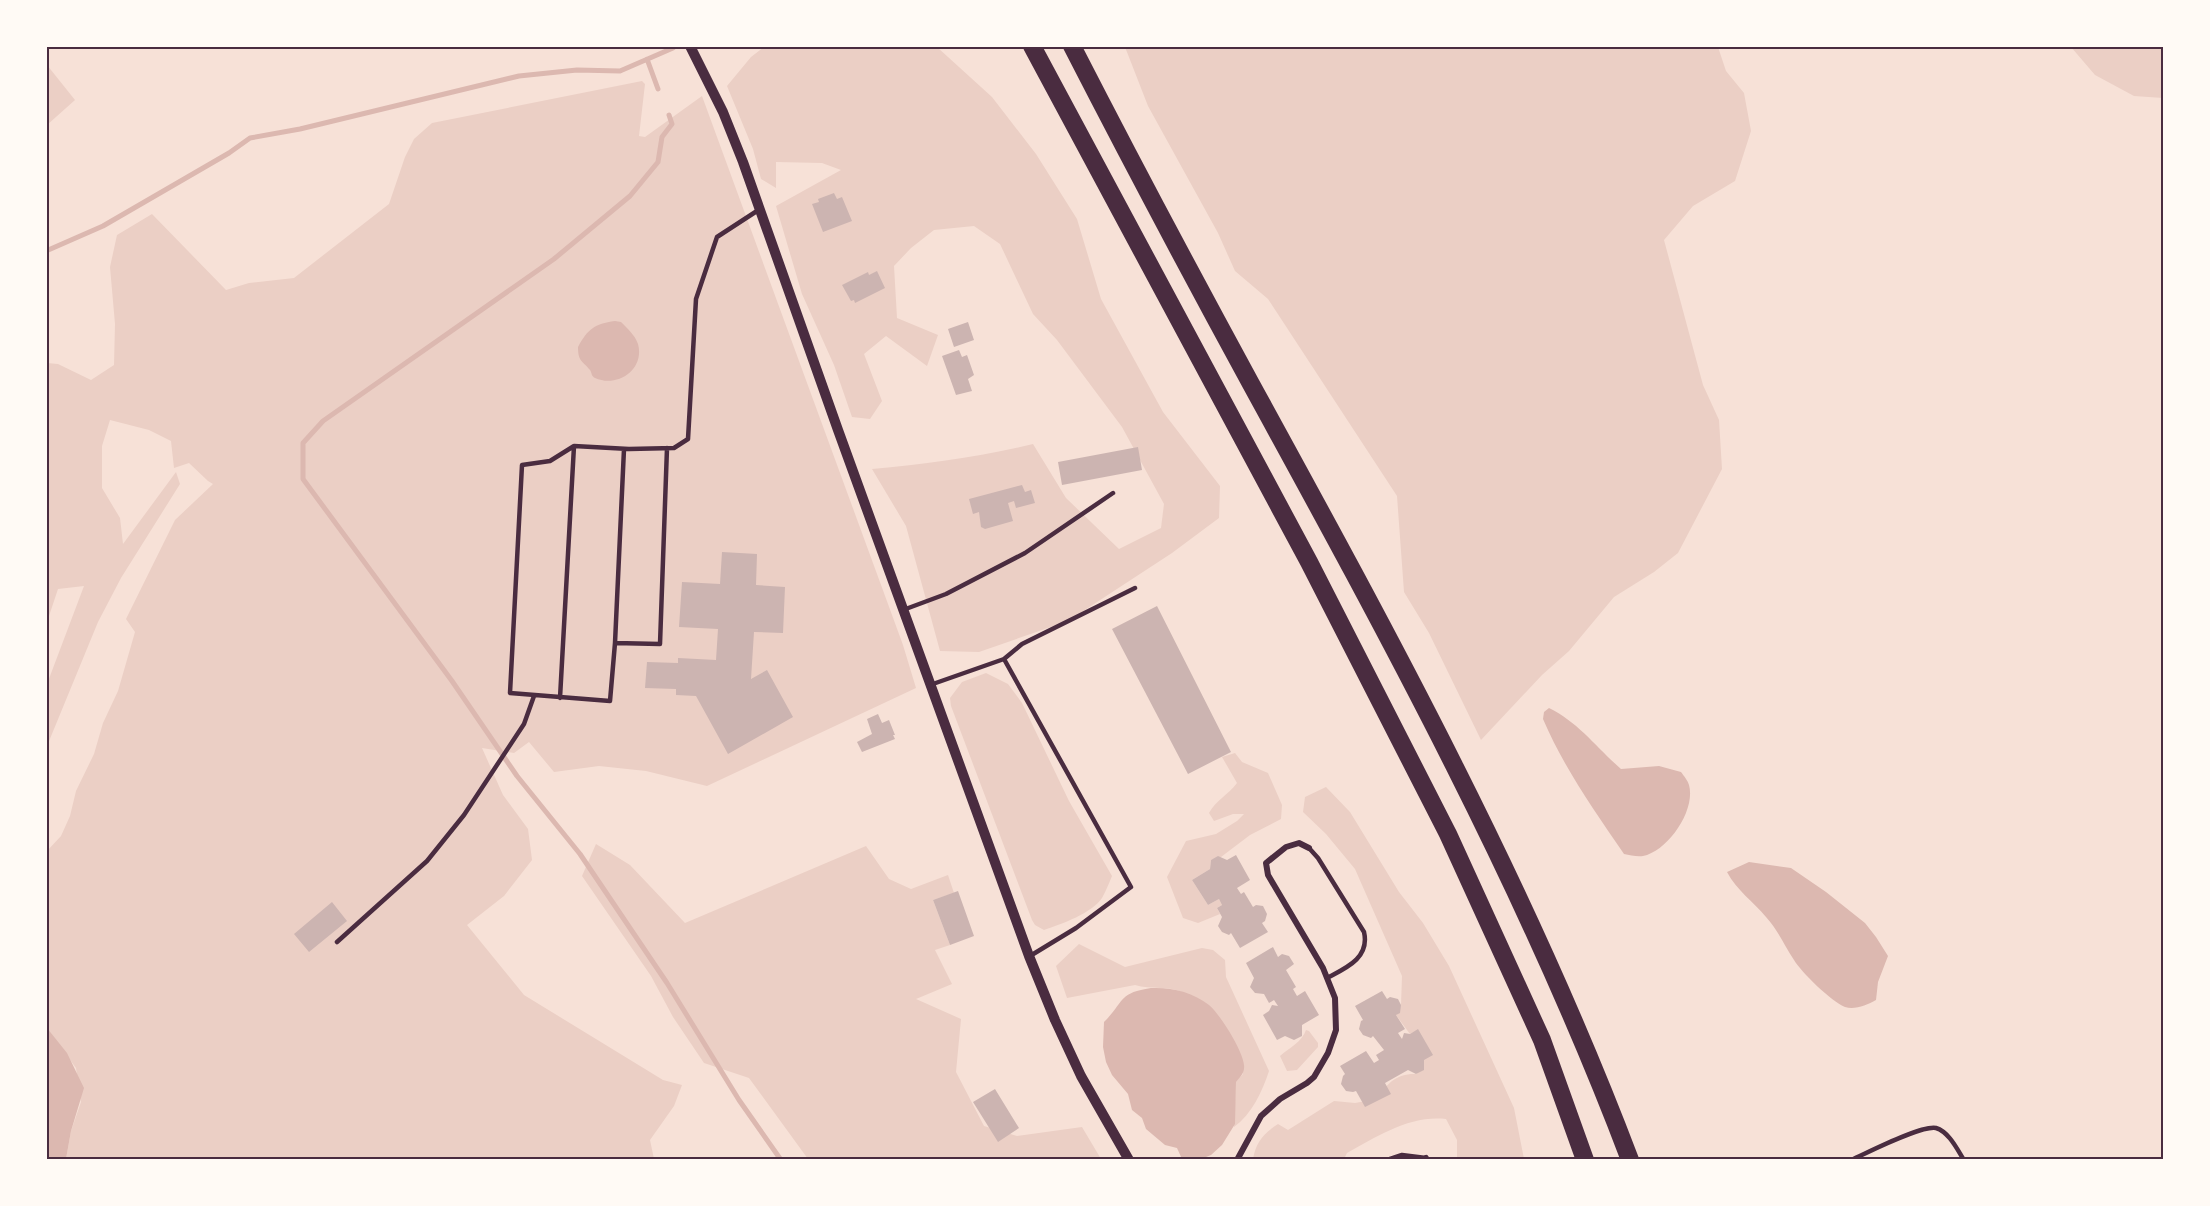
<svg xmlns="http://www.w3.org/2000/svg" width="2210" height="1206" viewBox="0 0 2210 1206" font-family="Ubuntu,sans-serif">
<style>
.green{fill:#ebcfc5}
.water{fill:#dcb8b0}
.lines{fill:none;stroke-linecap:round;stroke-linejoin:round}
.stream{stroke:#dcb8b0;stroke-width:5}
.building{fill:#ccb4b1}
.service{stroke:#4a2c40;stroke-width:4.5}
.minor{stroke:#4a2c40;stroke-width:6}
.tertiary{stroke:#4a2c40;stroke-width:10}
.motorway{stroke:#4a2c40;stroke-width:18}
.neatline{fill:none;stroke:#4a2c40;stroke-width:2}
</style>
<rect width="100%" height="100%" fill="#f7e1d7"/>
<!-- green -->
<path class="green" d="M764,47h173l55,50 44,57 41,65 24,80 62,113 57,74 -1,32 -47,35 -104,68 -89,31 -39,-1 -34,-125 -34,-57c55,-5 108,-12 161,-25l33,54 53,51 42,-21 3,-24 -42,-77 -65,-87 -24,-26 -33,-70 -26,-18 -40,4 -23,18 -17,18 3,52 41,17 -11,31 -41,-30 -22,18 18,47 -12,18 -18,-2 -18,-52 -32,-71 -26,-88 65,-36 -19,-7 -46,-1v26l-15,-9 -8,-30 -26,-63 24,-29z
M1125,47h593l8,24 18,22 7,38 -16,50 -42,25 -29,34 39,145 16,35 3,49 -44,84 -24,19 -40,25 -45,54 -27,24 -61,65 -52,-107 -25,-41 -7,-96 -129,-197 -33,-28 -17,-38 -70,-127z
M2071,47h92v51l-29,-2 -39,-21z
M47,65l28,35 -28,25 -1,-1z
M642,81l3,3 -6,52 6,1 57,-41 201,549 13,43 -209,98 -61,-15 -47,-5 -45,6 -25,-30 -15,11 -32,-5 21,47 25,34 4,31 -28,36 -37,29 57,70 139,85 19,5 -8,21 -24,34 4,19h-588l5,-28 10,-29 -5,-34 -29,-40v-177l14,-15 9,-20 6,-25 18,-37 9,-31 15,-32 17,-59 -9,-13 49,-99 38,-36 -5,-3 -19,-18 -15,5 -3,-27 -22,-11 -39,-10 -8,26v42l18,30 3,26 53,-72 4,12 -59,94 -23,44 -51,124v-62l37,-98 -26,3 -11,33v-259l11,1 33,16 23,-15 1,-41 -5,-57 7,-32 35,-21 74,76 23,-7 45,-5 95,-74 16,-47 9,-18 18,-16z
M986,673l22,11 14,19 47,98 43,75c-3,7 -6,15 -10,22 -10,15 -40,26 -58,32l-9,-5 -3,-5 -81,-214 -1,-8 12,-16z
M1235,753l7,9 26,11 14,32 -1,14 -31,16 -29,22 -10,3 -1,9 -18,11 16,25 11,-6 3,6 -5,3 3,6 -22,9 -15,-5 -16,-41 19,-36 30,-7 21,-13 7,-7h-11l-19,7 -5,-8c7,-13 19,-18 28,-30l-15,-26z
M1326,787l24,25 49,80 24,31 26,43 65,142 10,51h-67v-19l-11,-21c-36,-4 -68,17 -99,34l-3,6 -91,1c2,-17 11,-27 25,-36l10,6 46,-29 21,2 22,-4c10,-16 20,-26 40,-25l5,-36 -4,-8 -8,4 -14,-19 5,-10 1,-29 -47,-107 -29,-35 -23,-22 2,-15z
M596,844l34,21 55,58 181,-77 23,33 22,10 37,-14 6,18 -21,7 17,45 -15,5 17,34 -36,15 45,20 -5,53 28,54 33,10 65,-9 19,32h-293l-59,-81 -45,-15 -31,-46 -22,-41 -69,-100z
M1079,944l46,23 77,-19 11,2 12,10 1,17 43,94c-7,21 -17,43 -35,56l2,-46 7,-7c-2,-41 -30,-56 -59,-81 -16,-8 -33,-3 -49,-8l-68,13 -11,-32z
M1306,1030l3,1 9,12v4l-21,23 -10,1 -7,-15c9,-8 22,-14 26,-26z"/>
<!-- water -->
<path class="water" d="M615,321l6,1c6,6 14,13 17,22 7,26 -21,44 -43,34 -4,-2 -3,-5 -5,-8 -7,-9 -12,-8 -12,-23 10,-18 16,-23 37,-26z
M1549,708c29,14 48,40 72,61l38,-3 22,6c3,4 7,9 8,13 7,25 -21,66 -46,71 -6,1 -13,-1 -19,-2 -30,-44 -60,-86 -81,-135l1,-7z
M1749,862l42,6 35,24 39,31 11,14 12,19 -10,26 -2,18c-9,5 -21,10 -31,7 -13,-5 -44,-35 -51,-47 -10,-15 -16,-30 -28,-43 -13,-16 -29,-26 -39,-45z
M1151,988c20,-1 42,4 58,17 11,9 34,46 35,60 1,8 -4,12 -8,17l-1,42 -13,21 -11,10 -10,4h-19l-5,-11 -12,-3 -19,-16 -4,-11 -10,-8 -4,-16 -16,-19 -6,-13 -3,-15 1,-25c21,-21 14,-29 47,-34z
M47,1028l20,25 17,35 -13,43 -5,28h-19z"/>
<g class="lines">
<!-- stream -->
<path class="stream" d="M647,59l11,30
M669,115l3,9 -10,13 -4,25 -28,34 -76,63 -231,162 -20,22v36l149,202 65,95 63,78 87,129 72,117 42,60
M46,251l57,-25 126,-73 21,-15 50,-9 219,-53 58,-6 43,1 53,-23"/>
</g>
<!-- building -->
<path class="building" d="M834,193l3,6 5,-2 10,24 -29,11 -11,-28 7,-2 -1,-3z
M877,271l8,17 -30,15 -1,-3 -3,1 -9,-16 26,-13 1,3z
M968,322l6,18 -20,7 -6,-18z
M959,350l3,7 5,-2 7,20 -6,4 4,12 -16,4 -14,-39z
M1138,447l4,23 -80,15 -4,-23z
M1022,485l3,7 6,-2 4,13 -19,5 -2,-7 -6,2 5,18 -28,8 -4,-2 -2,-15 -6,2 -4,-15z
M722,552l35,2 -1,31 29,2 -2,46 -29,-1 -3,47 16,-9 26,47 -65,37 -32,-58 -20,-1v-6l-31,-1 2,-26 31,1v-5l38,2 2,-31 -39,-2 3,-45 38,2z
M1157,606l74,146 -43,22 -76,-145z
M878,714l4,9 7,-3 6,15h-2l2,4 -33,13 -5,-10 15,-8 -5,-15z
M1236,855l14,25 -13,8 4,6 3,-2 9,15 3,-2 7,1 4,8 -2,7 -3,2 6,9 -28,16 -9,-15 -2,2 -7,-3 -4,-6 4,-9 -5,-9 5,-3 -3,-6 -11,6 -16,-25 18,-11 1,-9 7,-4 9,4z
M958,891l16,45 -24,9 -17,-45z
M332,902l15,19 -38,31 -15,-18z
M1273,947l5,10 4,-3 7,2 5,8 -8,6 10,17 -3,2 4,7 8,-5 14,24 -17,10v11l-8,4 -9,-4 -8,4 -14,-25 6,-4 3,-6 6,1 -4,-6 -5,3 -5,-9 -9,-1 -5,-6 4,-9 -8,-15z
M1382,991l5,8 3,-2 8,2 3,6 -1,8 -4,2 9,14 -7,4 4,6 2,-6 6,1 8,-5 15,26 -9,5v10l-8,4 -8,-4 -23,13 6,11 -26,13 -9,-16 -3,1 -7,-1 -5,-7 2,-8 2,-2 -5,-8 26,-15 8,12 5,-3 -3,-5 8,-5 -11,-14 -2,2 -8,-3 -4,-6 2,-8 2,-1 -8,-14z
M995,1089l24,39 -21,14 -25,-40z"/>
<g class="lines">
<!-- service -->
<path class="service" d="M667,448l-7,196 -45,-1 -5,58 -100,-8 12,-228 28,-4 24,-15 55,3 45,-1 14,-9 8,-140 21,-62 43,-28
M903,610l43,-16 79,-41 88,-60
M615,643l9,-194
M1004,659l18,-15 113,-56
M930,685l74,-26 127,228 -55,41 -46,28
M560,698l14,-252
M1309,848l9,10 46,74c6,26 -18,36 -37,46
M337,942l90,-81 37,-46 60,-91 10,-28
M1387,1160l15,-5 24,3
M1851,1160c16,-7 70,-35 85,-32 13,4 21,21 28,32"/>
<!-- minor -->
<path class="minor" d="M1426,1158l1,2
M1237,1160l24,-44 19,-17 27,-16 7,-6 14,-24 8,-23 -1,-32 -12,-30 -55,-93 -2,-12 20,-16 13,-4 10,5"/>
<!-- tertiary -->
<path class="tertiary" d="M690,46l33,66 20,50 95,268 191,526 26,64 26,56 48,84"/>
<!-- motorway -->
<path class="motorway" d="M1032,46l277,516 139,272 94,206 43,120
M1072,46c58,113 118,226 179,338 138,252 277,506 379,776"/>
</g>
<!-- border -->
<rect width="2210" height="1206" fill="none" stroke="#fffaf5" stroke-width="96"/>
<rect x="48" y="48" width="2114" height="1110" class="neatline"/>
</svg>
